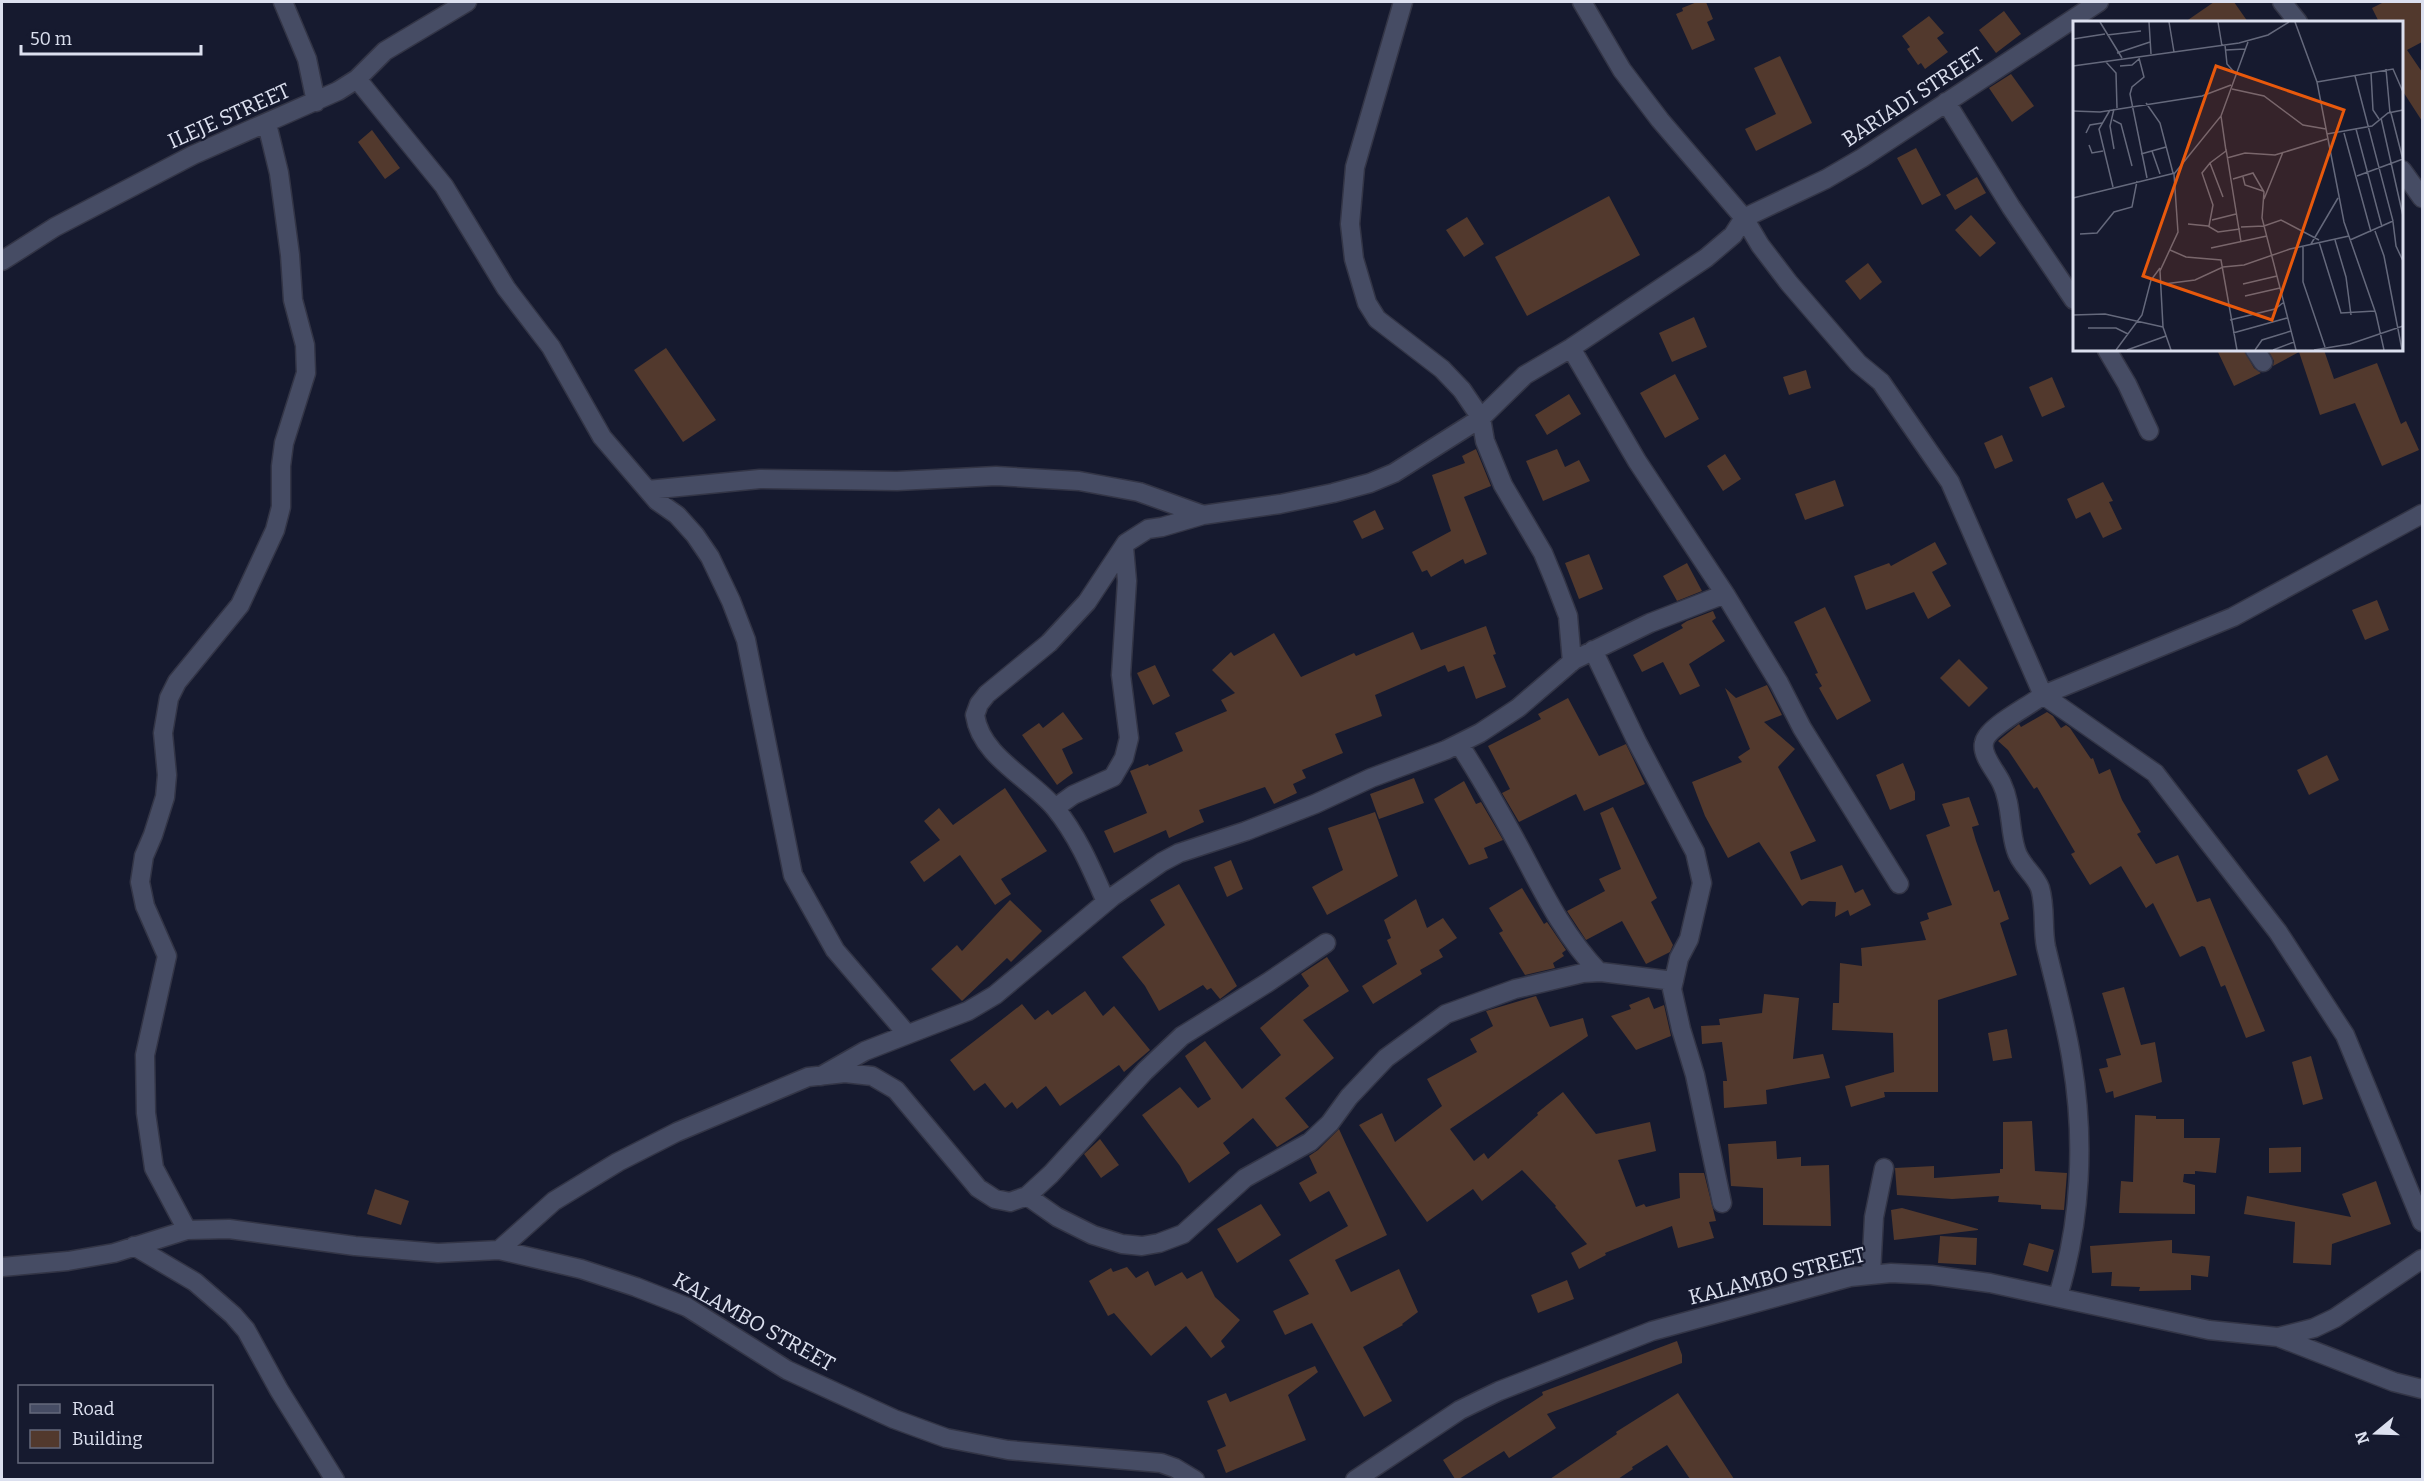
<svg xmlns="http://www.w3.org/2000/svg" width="2424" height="1481" viewBox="0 0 2424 1481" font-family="Bitter,serif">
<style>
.building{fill:#52392d}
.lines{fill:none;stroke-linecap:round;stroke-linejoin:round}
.street-casing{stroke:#333546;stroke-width:21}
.street{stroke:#464c64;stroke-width:18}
.labels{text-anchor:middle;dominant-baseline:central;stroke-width:4.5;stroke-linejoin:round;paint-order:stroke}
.street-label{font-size:21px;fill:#dce0ef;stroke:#161a2f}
.inset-road{fill:none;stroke:#65697c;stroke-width:1.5}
.view{fill:#e8590c;fill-opacity:0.15;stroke:#e8590c;stroke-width:3}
.inset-edge{fill:none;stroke:#dce0ef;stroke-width:3}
</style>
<rect width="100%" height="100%" fill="#161a2f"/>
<!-- building -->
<path class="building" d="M1697,2h9l7,17 -6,3 8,18 -23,10 -16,-36 7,-3 -1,-3z
M2214,2h20l14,20h-63z
M2384,2h38v40l-15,8 15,22v49l-20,-31v-68h-23l-7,-14z
M2004,11l17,23 -25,19 -17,-23z
M1929,16l15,17 -7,5 11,14 -23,17 -4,-6 -3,2 -11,-16 3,-2 -8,-11z
M1780,56l32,67 -56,28 -11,-22 31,-15 -22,-46z
M2011,74l23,32 -22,16 -23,-34z
M372,130l28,38 -15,11 -27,-37z
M1916,148l25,47 -19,10 -25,-47z
M1977,177l9,16 -31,17 -9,-15z
M1609,196l31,59 -113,61 -32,-59z
M1971,215l25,28 -16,14 -25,-27z
M1467,217l17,27 -20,13 -18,-27z
M1868,263l14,19 -22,18 -15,-19z
M1694,317l13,30 -35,15 -13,-29z
M666,348l50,72 -33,22 -49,-72z
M2217,350h27l10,18 7,5 -27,13z
M2268,350h56l10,29 43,-16 24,61 5,-3 13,29 -37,16 -27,-63 -35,12 -21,-63 -26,14 1,-5z
M1806,370l5,18 -22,7 -6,-18z
M1675,374l24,45 -34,19 -25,-45z
M2052,377l13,30 -23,10 -13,-30z
M1569,394l12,20 -34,21 -12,-20z
M2002,435l11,26 -18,8 -11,-26z
M1476,449l15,37 -27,11 23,57 -22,10 -2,-5 -32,18 -4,-7 -5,2 -10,-20 39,-21 -19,-56 33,-12 -3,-7z
M1557,449l8,18 14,-7 11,21 -47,20 -17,-40z
M1725,454l16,25 -18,12 -16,-25z
M1835,480l9,26 -39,14 -10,-26z
M2103,482l10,19 -4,1 13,27 -19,9 -13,-26 -14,7 -9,-20z
M1375,510l9,19 -22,10 -9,-18z
M1935,542l12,22 -15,8 19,34 -23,13 -14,-27 -48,18 -12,-34 35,-13 2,3z
M1589,554l14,35 -24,10 -14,-36z
M1687,563l15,28 -25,10 -14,-25z
M2377,600l12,30 -24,10 -13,-30z
M1825,607l46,94 -34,19 -18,-32 3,-2 -7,-12 3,-1 -24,-51z
M1713,611l3,7 -4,3 13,20 -36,23 11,22 -20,9 -17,-33 -21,10 -9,-17 50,-27 -2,-3 6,-4z
M1486,626l10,28 -3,1 13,32 -30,12 -12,-33 -16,6 -3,-7 -70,30 7,21 -47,18 8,19 -41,17 4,8 -13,6 4,9 -23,11 -9,-17 -66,23 5,12 -35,16 -3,-8 -52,23 -10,-22 43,-18 -17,-42 18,-7 1,2 34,-15 -8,-18 52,-22 -6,-11 14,-7 -23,-23 19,-18 3,4 40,-23 27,44 53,-24 2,3 57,-24 8,18z
M1959,659l29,29 -19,19 -29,-29z
M1155,665l15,31 -17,9 -16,-32z
M1767,685l15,30 -18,7 31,27 -17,18 38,74 -26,11 11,28 41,-15 13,28 8,-4 8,16 -21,11 -2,-6 -13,7 1,-15 -27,-1 -7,5 -43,-64 -31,16 -23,-42 -13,-34 50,-20 -4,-5 12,-8 -25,-61 11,10z
M1568,698l31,58 27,-12 19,40 -61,27 -8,-17 -57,28 -17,-29 8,-4 -22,-43 53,-27 -3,-5z
M1063,712l20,27 -21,10 11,24 -16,12 -35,-50 17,-12 4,5z
M2047,712l6,4 8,12 5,-3 4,3 21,31 2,-1 6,16 11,-5 12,31 19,32 -4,2 19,30 22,-9 19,47 13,-4 55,133 -19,7 -21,-53 -4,2 -16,-40 -3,-1 -22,11 -27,-54 -7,5 -25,-42 -31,19 -19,-31 4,-2 -38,-65 -3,2 -26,-39 -10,-9 21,-17 2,3z
M2327,755l12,25 -30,15 -12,-25z
M1903,763l12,29v8l-25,10 -14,-35z
M1414,778l10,25 -45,16 -9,-25z
M1464,781l12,23 5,-2 22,38 -19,8 4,10 -19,7 -35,-66z
M1005,788l42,63 -46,28 10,15 -16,11 -35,-50 -36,27 -14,-20 30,-22 -16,-19 15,-13 14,17z
M1969,797l10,28 -7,2 4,14 18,51 5,-2 10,29 -9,4 17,52 -79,25v92h-54l1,5 -34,10 -6,-21 49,-14 -1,-39 -61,-3 1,-27h6l1,-40 22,3 -1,-18 65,-8 -6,-18 9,-3 -2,-6 25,-8 -26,-70 24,-9 -8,-22z
M1613,807l44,91 -6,4 22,43 -3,7 -24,12 -24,-43 -36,19 -19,-29 38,-20 -6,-12 22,-10 -21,-56z
M1375,812l23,64 -71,39 -15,-28 31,-17 -15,-42z
M1231,860l12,29 -16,8 -13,-30z
M1179,884l58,102 -17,13 -9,-11 -4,2 -4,-5 -44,26 -14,-25 -23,-29 43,-32 -15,-25z
M1522,888l22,36 3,-2 19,28 -4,3 2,3 -11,7 2,5 -30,7 -26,-42 4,-2 -14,-23z
M1416,899l11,29 16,-10 14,20 -18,12 4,7 -23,13 2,4 -49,30 -11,-18 35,-22 -10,-24 4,-2 -7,-18z
M1010,900l32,31 -31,31 -4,-4 -45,43 -31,-32 26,-24 5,6z
M1327,957l22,34 -46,29 31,38 -49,40 24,29 -32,20 -24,-29 -30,25 7,10 -41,30 -9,-17 -38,-51 38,-28 18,21 13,-9 -26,-43 20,-15 37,48 39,-34 -21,-27 49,-42 -8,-12z
M2124,987l17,58 14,-3 7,40 -48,16 -1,-7 -7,2 -7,-24 9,-2 -2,-8 15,-4 -19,-62z
M1085,991l18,25 11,-10 36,44 -26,22 -5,-7 -59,41 -14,-20 -29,23 -5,-7 -7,6 -20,-25 -11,8 -24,-31 72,-56 13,16 13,-10 4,5z
M1764,994l35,4 -6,61 30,-5 7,24 -64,12 1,14 -43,4 -1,-27h4l-5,-39 -20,2 -1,-18 19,-1 -1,-6 43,-6z
M1536,996l14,31 33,-9 5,18 -138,93 24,32 10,-8 4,6 50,-44 -1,-2 26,-21 33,42 54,-12 6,29 -38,9 18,47 8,-3 2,3 34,-9 -1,-25h25l12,48 -7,1 5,16 -36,10 -6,-22 -67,27 1,2 -27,14 -8,-16 16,-9 -32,-37 1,-1 -34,-36 -40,31 -9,-12 -46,33 -68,-97 23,-12 13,29 47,-36 -15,-27 50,-27 -7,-13 23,-13 -7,-15z
M1649,997l5,12 10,-4 7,31 -35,14 -25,-34 20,-7 -2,-4z
M2007,1029l5,29 -19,3 -5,-28z
M2311,1056l12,43 -20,6 -11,-43z
M2135,1115l21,1v3h28v19h36l-4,35 -21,-2v3h-11l-1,8 12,3v29l-76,-1 2,-32 12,1z
M2032,1121l3,50 32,2 -3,37 -23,-1v-4l-43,-3 1,-6 -47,3 -55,-4 -2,-27 39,-2v12l66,-5v-4h3v-47z
M1339,1129l48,106 -52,25 16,32 48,-23 19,43 -16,12 1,1 -40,22 29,54 -28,16 -52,-94 -27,12 -12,-24 36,-17 -20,-34 59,-34 -19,-35 -19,11 -11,-19 18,-10 -8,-17 9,-6z
M1100,1139l19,26 -18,13 -17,-24z
M1776,1141l1,18 24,-2v9l28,-1 2,61 -68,-1v-37l-32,-2 -3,-42z
M2301,1147v25l-32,1v-25z
M2376,1181l15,43 -59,20 -1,21 -38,-2 2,-41 -51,-8 3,-18 104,21 -9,-23z
M375,1189l34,12 -8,24 -34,-11z
M1261,1204l20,31 -44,28 -20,-34z
M1902,1208l76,21v1l-84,10 -3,-30z
M1940,1236l37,2 -1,27 -38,-2z
M2172,1240v13l38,3 -2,21 -17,-2v15l-52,1 1,-4 -29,-1 1,-14 -20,1 -2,-27z
M2029,1243l25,7 -6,22 -25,-7z
M1127,1267l9,11 12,-7 7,15 27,-14 5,7 15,-8 13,26 25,23 -19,21 4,6 -14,11 -25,-32 -35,30 -37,-43 -6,3 -19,-35 22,-13 2,4z
M1567,1280l7,19 -36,14 -7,-18z
M1677,1341l5,14v8l-135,51 9,14 -47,30 -5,-7 -45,28h-4l-12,-19 100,-65 -1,-3z
M1315,1366l3,6 -30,23 18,45 -80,33 -9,-23 9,-4 -19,-45 19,-8 4,9z
M1678,1393l56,86h-44l-23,-34 -35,22 1,2 -15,10h-68l67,-45 -1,-2z"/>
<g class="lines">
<defs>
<path id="street" d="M283,2l24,57 9,43
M1403,2l-48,165 -5,57 4,35 13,44 10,16 65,50 20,21 19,28 4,23 18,44 40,68 12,29 13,34 4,46
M1582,2l40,68 38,50 84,98 16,27 29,38 69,80 23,19 69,100 93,213 112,78 123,159 67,103 77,187
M2282,2l16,20
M357,79l87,107 62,102 45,59 51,90 55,64 20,14 18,20 15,22 21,44 15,39 47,235 42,75 72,84
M1946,102l65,105 63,93
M2402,170l20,28
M2,261l53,-34 138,-72 145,-64 19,-12 28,-28 82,-49
M1571,348l66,113 88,133 54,89 23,45 97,156
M2107,350l20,34 22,47
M2255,350l8,12
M648,490l112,-11 137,2 99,-5 83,5 60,11 64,23
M1593,650l44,92 58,110 7,31 -13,56 -10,19 -7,31 9,40 14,46 27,128
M1459,744c23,35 43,71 63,108 22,42 43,85 77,120
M1055,808l18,-13 40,-18 11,-19 5,-20 -8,-63 6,-94 -3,-34
M1106,902c-14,-32 -28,-66 -51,-94 -25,-30 -74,-51 -80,-93l4,-11 8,-10 62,-51 38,-41 39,-59 22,-14 14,-2 41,-12 77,-11 53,-11 37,-10 24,-10 87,-55 44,-43 46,-27 135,-90 27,-23 11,-17 82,-39 36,-21 237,-156
M821,1076l44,-25 103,-40 27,-16 117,-98 50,-35 17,-9 67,-22 69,-27 56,-26 75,-28 34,-17 38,-25 56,-48 76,-37 75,-29
M1027,1196l30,21 36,18 29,9 20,2 17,-3 24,-9 62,-56 65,-36 20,-19 19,-26 37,-39 60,-44 69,-25 68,-16 18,-1 73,9
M187,1230l-33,-62 -8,-55 -1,-58 22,-99 -22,-50 -5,-24 4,-26 9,-21 12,-38 2,-22 -4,-42 6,-35 8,-16 63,-77 35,-75 6,-23v-41l3,-23 22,-70 -1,-28 -12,-45 -3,-45 -11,-82 -12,-49
M134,1246l61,36 38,33 13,15 33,60 56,90
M499,1250l55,-49 64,-39 59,-30 131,-55 37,-4 27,3 24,14 82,98 17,11 15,3 17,-6 24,-22 94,-103 37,-35 85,-53 59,-40
M2,1267l66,-6 46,-8 73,-23 42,-1 126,17 83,7 61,-3 82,19 55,18 51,20 100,63 107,49 52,19 62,12 153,13 14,5 20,12
M1871,1274l3,-57 10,-49
M2058,1296c23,-74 27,-156 14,-234 -6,-39 -17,-77 -26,-115 -4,-20 0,-39 -6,-59 -5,-14 -20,-23 -24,-38 -7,-21 -4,-45 -14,-66 -5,-12 -21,-28 -18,-41 2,-16 46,-37 59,-48l190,-78 189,-103
M2278,1337l116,45 28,7
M1355,1480l105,-70 39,-19 153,-60 198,-54 41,-4 40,2 59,8 219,47 69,7 36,-9 21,-10 87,-59"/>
</defs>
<!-- street casing -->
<use href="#street" class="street-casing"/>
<!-- street -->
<use href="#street" class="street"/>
</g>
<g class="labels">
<!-- street labels -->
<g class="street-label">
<text transform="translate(1913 97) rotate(-33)">BARIADI STREET</text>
<text transform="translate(229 116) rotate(-24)">ILEJE STREET</text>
<text transform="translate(1777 1276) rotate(-14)">KALAMBO STREET</text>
<text transform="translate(754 1322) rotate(29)">KALAMBO STREET</text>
</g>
</g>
<!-- overview -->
<g transform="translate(2073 21)">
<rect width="330" height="330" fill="#161a2f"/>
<path class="inset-road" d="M27,1l22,36M76,1l2,32M96,1l5,30M145,1l4,24M222,1l22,60 27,140 32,92 8,36M34,14l34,-4M0,18l32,-5M152,24l2,19 7,8M153,29l19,-1M44,32l33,-11M66,37l5,19 -12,10 -2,7 17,84M33,41l10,11 1,35M0,45l166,-23 29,-8 21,-13M47,45l12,-1 7,-6M313,48l4,44M298,52l2,37 6,9M244,61l76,-13 10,23M159,68l32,7 39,29 23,4M73,82l14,20 13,50M37,89l-11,19 14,58M0,90l27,1 102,-16 29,-11M318,92l12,47M148,95l5,35 -16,12 13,34M308,97l22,98M40,99l8,4 11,42M283,108l26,98M13,112l4,-8 12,-2M271,112l27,99M254,113l45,-8 16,-13 15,-3M16,124l3,8 11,-2M41,128l-4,-23 4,-17M153,128l15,93M79,130l8,23M68,133l25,-7M154,137l18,-5 30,2 52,-16M284,155l46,-17M170,156l2,8 18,6M160,158l20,-6 11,19 -2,26 34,132M0,177l102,-25M191,178l19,-47M139,199l24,-6M320,201l3,24 7,15M115,203l20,2 10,6 22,-3M136,205l4,-21 -11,-32 8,-10M168,206l23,-1 17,-6 38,20M302,210l9,25 18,94M7,213l17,-1 17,-21 18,-5 5,-26M262,219l11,37 5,38M277,219l43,-19 -38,-145M246,221l22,71 34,-2M238,223l27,-46M230,226v35l22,65M138,227l56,-12M97,229l16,7 35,3 16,90M91,263l31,-4 28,-13 21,-2 46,-16 59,-13M170,263l34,-8M172,275l35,-8M0,294l32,-1 58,13M157,299l45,-11 9,-7M15,307h28l12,6M160,312l54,-15M43,329l26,-35 9,-35 9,-12M54,329l39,-14M98,329l-8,-23 -3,-56 18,-39 -4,-58 47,-58 27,-74M182,329l7,-10 29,-9M200,329l21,-8M241,329l36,-6 53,-18"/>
<path class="view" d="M143,45l128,44 -72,210 -129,-44z"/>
<rect width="330" height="330" class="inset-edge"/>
</g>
<!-- border -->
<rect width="2424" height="1481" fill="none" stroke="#dce0ef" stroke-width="6"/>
<!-- legend -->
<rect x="18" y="1385" width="195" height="78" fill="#161a2f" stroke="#65697c" stroke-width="1.5"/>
<rect x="30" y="1404" width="30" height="9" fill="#464c64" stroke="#65697c" stroke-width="1.5"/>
<text x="72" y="1415" font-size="18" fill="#dce0ef">Road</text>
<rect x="30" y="1430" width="30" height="18" fill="#52392d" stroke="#65697c" stroke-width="1.5"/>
<text x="72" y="1445" font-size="18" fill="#dce0ef">Building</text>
<!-- north arrow -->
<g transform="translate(2376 1433) rotate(251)" stroke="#161a2f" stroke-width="4.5" paint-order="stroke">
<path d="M0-4.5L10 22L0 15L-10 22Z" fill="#dce0ef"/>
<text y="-9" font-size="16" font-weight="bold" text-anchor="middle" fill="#dce0ef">N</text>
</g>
<!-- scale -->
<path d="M21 45v9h180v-9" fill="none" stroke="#dce0ef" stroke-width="3"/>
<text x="30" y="45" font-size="18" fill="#dce0ef" stroke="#161a2f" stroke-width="4.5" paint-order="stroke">50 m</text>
</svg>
